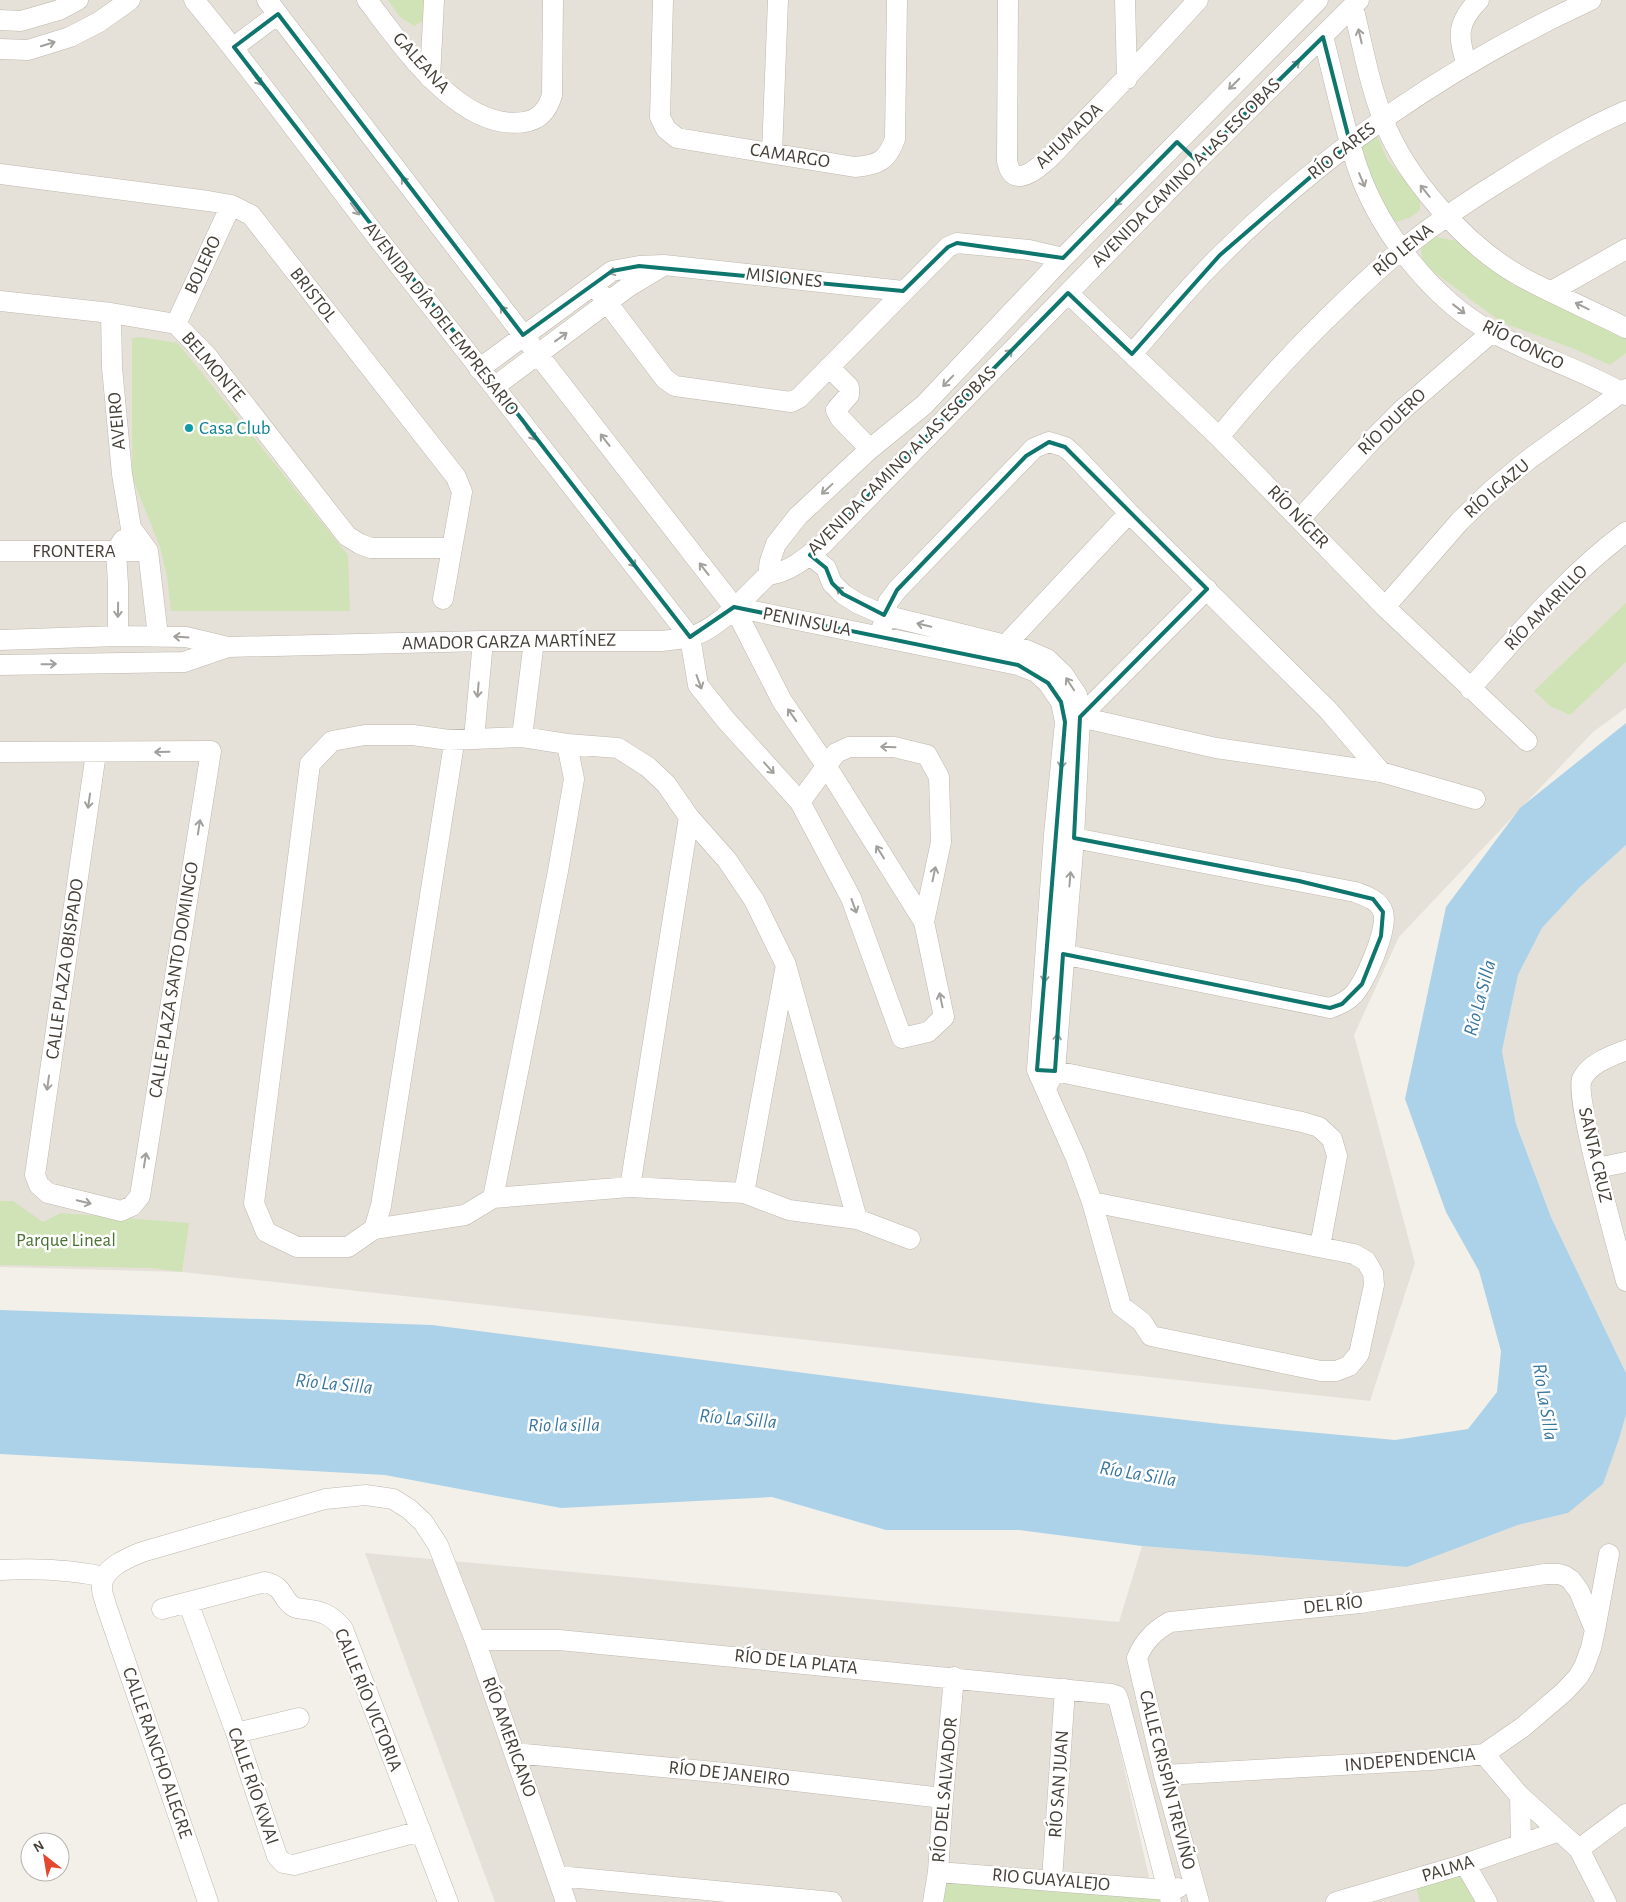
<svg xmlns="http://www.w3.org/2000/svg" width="1626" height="1902" viewBox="0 0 1626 1902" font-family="'Alegreya Sans',sans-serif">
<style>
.residential{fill:#e6e1d8}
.green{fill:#d0e3b6}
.water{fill:#acd2e9}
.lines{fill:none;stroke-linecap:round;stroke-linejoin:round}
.minor-casing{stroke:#beb7ad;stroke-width:21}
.minor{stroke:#fff;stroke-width:20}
.oneway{stroke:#a2a09c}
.marked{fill:none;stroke:#0f766e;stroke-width:4;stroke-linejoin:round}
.culture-dot{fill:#0f9aa8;stroke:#fff;stroke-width:2}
.labels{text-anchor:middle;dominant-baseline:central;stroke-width:5;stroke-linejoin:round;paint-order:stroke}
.street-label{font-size:19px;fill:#464038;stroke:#fff}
.culture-label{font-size:19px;fill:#0d838f;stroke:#fff;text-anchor:start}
.park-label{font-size:19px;fill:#4b7231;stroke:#fff}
.water-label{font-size:20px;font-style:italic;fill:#3a78a0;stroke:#fff}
</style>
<rect width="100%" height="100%" fill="#f3f0e9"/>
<!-- residential -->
<path class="residential" d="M0,0h1626v708l-33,24 -194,205 -45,98 61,228 -45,138 -1188,-129 -182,-5z
M1626,845v528l-75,-156 -35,-93 -14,-73 16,-76 24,-47 38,-41z
M1626,1415v487h-454l-62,-196 40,175 8,21h-663l-130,-349 754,69 23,-76 265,21 111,-42 50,-12 51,-74z"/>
<!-- green -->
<path class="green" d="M388,0h36l-1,21 -9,5 -14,-9z
M1375,131l12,28 33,40v11l-9,7 -14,5 -12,-7 -27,-68z
M1437,237l20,4 56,44 113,53v15l-16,12 -38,-17 -71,-26 -79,-59 -1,-18z
M140,337l38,6 170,212 2,56h-179l-4,-35 -7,-29 -28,-70v-139z
M1626,603v59l-56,53 -20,-9 -16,-15z
M0,1201h13l30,21 18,-9 128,10 -7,49 -31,-4 -151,-3z
M1465,1864l22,38h-67l-6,-23z
M938,1872l229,18 4,12h-238z"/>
<!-- water -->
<path class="water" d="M1626,723v122l-46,42 -38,41 -24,47 -16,76 14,73 35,93 75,156v42l-7,24 -16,45 -35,29 -50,12 -111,42 -265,-21 -123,-16h-133l-114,-33 -211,11 -176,-33 -385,-21v-144l432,15 613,79 176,20 174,16 73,-11 29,-37 4,-41 -22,-80 -33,-59 -41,-113 41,-192 74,-99z"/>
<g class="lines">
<defs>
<path id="minor" d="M194,0c65,78 124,161 186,241 103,133 207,264 310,396l8,48 27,34 75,83 51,96 51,140 26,-6 16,-15 -20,-95 -97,-155 -45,-66 -48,-94 -211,-272 -256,-335
M367,0c34,44 93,132 157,122 16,-2 24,-13 28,-27l1,-95
M663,0l-3,117 6,12 11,9 178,29c23,-2 32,-6 40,-28l2,-139
M1008,0l-1,161c2,8 4,16 14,15 17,-2 41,-32 53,-44 43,-43 83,-87 124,-132
M1125,0l2,79
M1353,6c9,37 16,77 30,113 22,58 83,127 137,157 34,19 71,34 106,52
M0,20l21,1 38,-11 19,-10
M1323,37c12,44 20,88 35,132 22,63 75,131 134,163 43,24 92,38 134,63
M234,47l44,-33
M0,49l28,1 42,-13 29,-15 31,-22
M1467,65c-10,-29 -10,-43 12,-65
M430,78l4,-78
M772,153l6,-153
M0,174l208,27 23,4 20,10 205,262 6,15 -19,107
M594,285l71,94 10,7 116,16 8,-4 149,-151 9,-4 72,7 34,8
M1552,291l74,-42
M1068,293l151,144 166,170 142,134
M0,301l111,12 65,11 31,32 140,180 13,8 11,4h81
M111,313l1,54 10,107 9,54 17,23 10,85
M176,324l55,-119
M1132,354c29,-33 57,-68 89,-99 107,-106 233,-192 370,-255
M829,367l20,20v8l-13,15 4,8 30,31
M479,369l133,-98 27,-5 25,-1 239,26
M494,387l134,-100 35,-21
M1219,437c39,-48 81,-93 126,-136 19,-18 38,-37 59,-53 33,-26 67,-49 103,-71 38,-24 77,-48 119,-66
M1300,519l72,-79 30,-30 90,-78
M0,551h148
M810,555l16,13 6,15 11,11 14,9 27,12 142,35 21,9 16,15 14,21 3,22 -6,121 -19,233 -9,17
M768,575c22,-3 38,-17 55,-31l374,-383 162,-161
M768,575l2,-14 6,-17 22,-28 72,-67 54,-44 139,-147 255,-258
M734,607l284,58 18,7 12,11 13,19 4,20 -11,113 -17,235 39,88 16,44 29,104 21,16 9,14 170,35h15l13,-5 10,-12 15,-69 -1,-12 -7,-12 -12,-7 -262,-52
M1385,607l75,-86 32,-31 36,-30 98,-71
M118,636v-52l-2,-33 7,-11
M880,636l8,-34 9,-12 137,-142 15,-6 16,5 8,7 56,59 199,197 53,62
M0,640l118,-4 68,1 42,10 255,-6h178c9,-1 19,-2 28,-4 28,-6 58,-42 79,-62
M998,653l131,-140
M0,665l184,-3 44,-15
M1470,689c49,-55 97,-113 156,-157
M1080,717l127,-128
M1067,721l13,-4 136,31 165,24 94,27
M522,737l12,-96
M474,739l9,-98
M449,740l4,10 -72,456 -7,23 -26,18h-51l-31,-15 -12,-29 56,-439 22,-23 33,-6h48l36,5 73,-3 45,7 7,35 -16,92 -65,327
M567,744l51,4 30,19 18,17 23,33 -59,370
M0,752l211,-1 -71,445 -8,10 -11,5 -73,-18 -9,-8 -4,-10 61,-422
M800,802l36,-49 13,-6h45l33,8 12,22 2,65 -17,80
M689,817l38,43 27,40 32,65 -42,228
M1047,951l283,57c9,-3 16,-6 23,-13 12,-13 36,-67 30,-83 -4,-12 -17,-16 -28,-20l-281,-54 -20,-3
M787,969l70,250
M1626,1050c-15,6 -36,13 -44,29 -8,18 37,173 44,202
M1042,1070l13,1 247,51 17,5 13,12 5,17 -17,90
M1597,1168l29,-6
M374,1229l91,-14 28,-17 137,-11 114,6 45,17 68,9 53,20
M0,1570c36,-2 69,-1 105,7
M188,1602l48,131 41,123 6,7 11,2 127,-34
M162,1609l103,-27c21,5 16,18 29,25 5,2 10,2 16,3 15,2 23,7 33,19l105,273
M1595,1630l14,-76
M475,1640h84l552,54 6,2 2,6 52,200
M236,1733l63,-15
M514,1753l211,20 218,25
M1484,1754l36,42 59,53 27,53
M1164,1775l267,-15 53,-6 39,-27 41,-35 14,-15 6,-10 7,-19 4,-18 -16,-39 -8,-11 -6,-4 -6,-2h-14l-185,29 -190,19c-16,9 -26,19 -33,36l27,117 35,127
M1520,1796l1,48
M1579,1849l47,-35
M1465,1864l22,38
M938,1872l229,18 11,-2
M558,1876l274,26
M1052,1880l13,-191
M208,1902l-102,-297c-1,-5 -4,-11 -4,-16 -2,-20 25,-31 40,-37l183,-53 41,-4 27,4 16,10 14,13 15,23 37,95 91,262
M933,1902l5,-30 5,-74 11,-121
M1336,1902l129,-38 94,-33"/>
</defs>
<!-- minor casing -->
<use href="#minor" class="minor-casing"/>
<!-- minor -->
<use href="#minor" class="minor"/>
</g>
<!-- one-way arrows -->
<defs><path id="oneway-shaft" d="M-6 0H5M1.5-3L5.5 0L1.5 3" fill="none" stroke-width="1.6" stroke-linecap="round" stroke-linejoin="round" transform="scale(1.25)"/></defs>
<g class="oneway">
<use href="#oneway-shaft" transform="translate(1360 36) rotate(-103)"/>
<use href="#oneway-shaft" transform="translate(48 44) rotate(-17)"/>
<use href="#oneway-shaft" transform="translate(1294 66) rotate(-44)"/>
<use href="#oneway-shaft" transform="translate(257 79) rotate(53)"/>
<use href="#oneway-shaft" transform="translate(1234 84) rotate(135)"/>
<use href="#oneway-shaft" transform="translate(1362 180) rotate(67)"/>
<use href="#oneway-shaft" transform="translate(406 183) rotate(-127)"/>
<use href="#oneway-shaft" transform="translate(1425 191) rotate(-129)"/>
<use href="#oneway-shaft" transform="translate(1120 200) rotate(135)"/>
<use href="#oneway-shaft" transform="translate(355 209) rotate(53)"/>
<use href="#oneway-shaft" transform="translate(616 271) rotate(161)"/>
<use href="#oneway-shaft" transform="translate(1582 306) rotate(-154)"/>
<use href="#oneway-shaft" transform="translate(1459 309) rotate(38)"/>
<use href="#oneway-shaft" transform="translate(505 312) rotate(-127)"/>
<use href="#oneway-shaft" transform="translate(561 337) rotate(-36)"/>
<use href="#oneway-shaft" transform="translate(1007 355) rotate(-46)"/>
<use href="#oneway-shaft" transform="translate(948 381) rotate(134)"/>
<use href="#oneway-shaft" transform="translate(531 434) rotate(52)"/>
<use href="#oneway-shaft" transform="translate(605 440) rotate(-128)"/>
<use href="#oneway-shaft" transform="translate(827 489) rotate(137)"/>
<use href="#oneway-shaft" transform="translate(631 561) rotate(52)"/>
<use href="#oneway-shaft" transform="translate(704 569) rotate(-128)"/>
<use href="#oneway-shaft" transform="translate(842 592) rotate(-139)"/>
<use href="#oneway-shaft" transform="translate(118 610) rotate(91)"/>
<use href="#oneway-shaft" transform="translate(924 625) rotate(-166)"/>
<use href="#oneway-shaft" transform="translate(181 637) rotate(-176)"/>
<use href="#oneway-shaft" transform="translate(49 664) rotate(-1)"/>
<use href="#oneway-shaft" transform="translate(699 682) rotate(70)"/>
<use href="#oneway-shaft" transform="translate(1070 684) rotate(-123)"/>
<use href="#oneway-shaft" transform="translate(478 690) rotate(95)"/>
<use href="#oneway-shaft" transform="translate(792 715) rotate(-125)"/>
<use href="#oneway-shaft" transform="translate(888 747) rotate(-178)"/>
<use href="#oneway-shaft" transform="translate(162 752) rotate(179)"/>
<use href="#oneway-shaft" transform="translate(1062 761) rotate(96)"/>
<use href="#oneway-shaft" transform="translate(769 768) rotate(48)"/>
<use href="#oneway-shaft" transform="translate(89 801) rotate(98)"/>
<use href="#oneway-shaft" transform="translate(199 827) rotate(-81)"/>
<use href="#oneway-shaft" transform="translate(880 852) rotate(-122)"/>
<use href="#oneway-shaft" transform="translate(934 874) rotate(-78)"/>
<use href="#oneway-shaft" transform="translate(1070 879) rotate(-85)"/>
<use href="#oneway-shaft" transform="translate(854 906) rotate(70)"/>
<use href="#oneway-shaft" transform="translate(1045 975) rotate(94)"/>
<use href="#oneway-shaft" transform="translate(941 1000) rotate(-102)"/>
<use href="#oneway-shaft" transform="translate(1057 1041) rotate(-86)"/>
<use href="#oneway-shaft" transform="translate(48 1083) rotate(98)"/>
<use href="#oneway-shaft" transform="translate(145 1160) rotate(-81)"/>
<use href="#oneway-shaft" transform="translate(84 1202) rotate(14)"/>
</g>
<!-- marked area -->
<path class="marked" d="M278,14l245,321 89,-64 27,-5 264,25 45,-44 9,-4 106,15 114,-116 20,19 126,-124 27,106 -130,112 -88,99 -64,-61 -258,262 16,13 6,15 11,11 41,21 13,-25 129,-134 23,-14 16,5 142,142 -127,128 -6,121 225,43 74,18 10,13 -2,24 -19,48 -20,20 -12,4 -267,-54 -8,117 -18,-1 28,-348 -4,-20 -13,-19 -30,-18 -284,-58 -44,30 -456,-590z"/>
<!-- markers -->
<circle class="culture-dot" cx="189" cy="428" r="5"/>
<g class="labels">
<!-- street labels -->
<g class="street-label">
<text transform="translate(421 63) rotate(48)">GALEANA</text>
<text transform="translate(1069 136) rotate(-44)">AHUMADA</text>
<text transform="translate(1342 151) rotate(-38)">RÍO CARES</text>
<text transform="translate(790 156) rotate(9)">CAMARGO</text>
<text transform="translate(1186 173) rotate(-45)">AVENIDA CAMINO A LAS ESCOBAS</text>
<text transform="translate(1403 250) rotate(-39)">RÍO LENA</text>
<text transform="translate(203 265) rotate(-65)">BOLERO</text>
<text transform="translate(784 278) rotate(6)">MISIONES</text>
<text transform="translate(313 295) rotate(52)">BRISTOL</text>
<text transform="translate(441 319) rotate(52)">AVENIDA DÍA DEL EMPRESARIO</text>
<text transform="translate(1523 345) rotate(27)">RÍO CONGO</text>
<text transform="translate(213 367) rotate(49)">BELMONTE</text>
<text transform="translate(117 421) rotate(-95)">AVEIRO</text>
<text transform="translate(1392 422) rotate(-44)">RÍO DUERO</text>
<text transform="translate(902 461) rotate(-45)">AVENIDA CAMINO A LAS ESCOBAS</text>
<text transform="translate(1497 489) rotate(-41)">RÍO IGAZU</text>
<text transform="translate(1298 517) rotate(46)">RÍO NÍGER</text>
<text x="74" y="551">FRONTERA</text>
<text transform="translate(1546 608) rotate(-46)">RÍO AMARILLO</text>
<text transform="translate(807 622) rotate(11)">PENINSULA</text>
<text transform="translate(509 642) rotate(-1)">AMADOR GARZA MARTÍNEZ</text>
<text transform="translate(65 969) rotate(-82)">CALLE PLAZA OBISPADO</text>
<text transform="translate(174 980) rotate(-81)">CALLE PLAZA SANTO DOMINGO</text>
<text transform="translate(1595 1155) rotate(77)">SANTA CRUZ</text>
<text transform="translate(1333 1605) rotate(-6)">DEL RÍO</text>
<text transform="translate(796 1662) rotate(6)">RÍO DE LA PLATA</text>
<text transform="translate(368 1700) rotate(68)">CALLE RÍO VICTORIA</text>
<text transform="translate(509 1737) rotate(70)">RÍO AMERICANO</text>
<text transform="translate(157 1753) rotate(71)">CALLE RANCHO ALEGRE</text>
<text transform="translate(1410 1760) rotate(-5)">INDEPENDENCIA</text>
<text transform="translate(729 1774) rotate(6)">RÍO DE JANEIRO</text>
<text transform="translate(1167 1780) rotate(76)">CALLE CRISPÍN TREVIÑO</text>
<text transform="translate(1059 1784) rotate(-86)">RÍO SAN JUAN</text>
<text transform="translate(253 1786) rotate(71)">CALLE RÍO KWAI</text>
<text transform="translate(945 1790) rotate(-85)">RÍO DEL SALVADOR</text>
<text transform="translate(1448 1869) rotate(-17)">PALMA</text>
<text transform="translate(1051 1880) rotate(5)">RIO GUAYALEJO</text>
</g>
<!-- culture labels -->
<g class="culture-label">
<text x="199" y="428">Casa Club</text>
</g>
<!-- park labels -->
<g class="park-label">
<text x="66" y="1240">Parque Lineal</text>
</g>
<!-- water labels -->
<g class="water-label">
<text transform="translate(1480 998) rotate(-75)">Río La Silla</text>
<text transform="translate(334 1384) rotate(6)">Río La Silla</text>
<text transform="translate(1545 1402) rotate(81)">Río La Silla</text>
<text transform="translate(738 1419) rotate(5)">Río La Silla</text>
<text x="564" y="1425">Rio la silla</text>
<text transform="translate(1138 1474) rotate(10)">Río La Silla</text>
</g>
</g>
<!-- north arrow -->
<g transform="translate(45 1857) rotate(329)"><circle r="24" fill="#ffffff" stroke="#b5b3af"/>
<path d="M0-4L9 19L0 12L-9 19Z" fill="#e4462f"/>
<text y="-8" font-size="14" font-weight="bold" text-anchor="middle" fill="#464038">N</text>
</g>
</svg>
